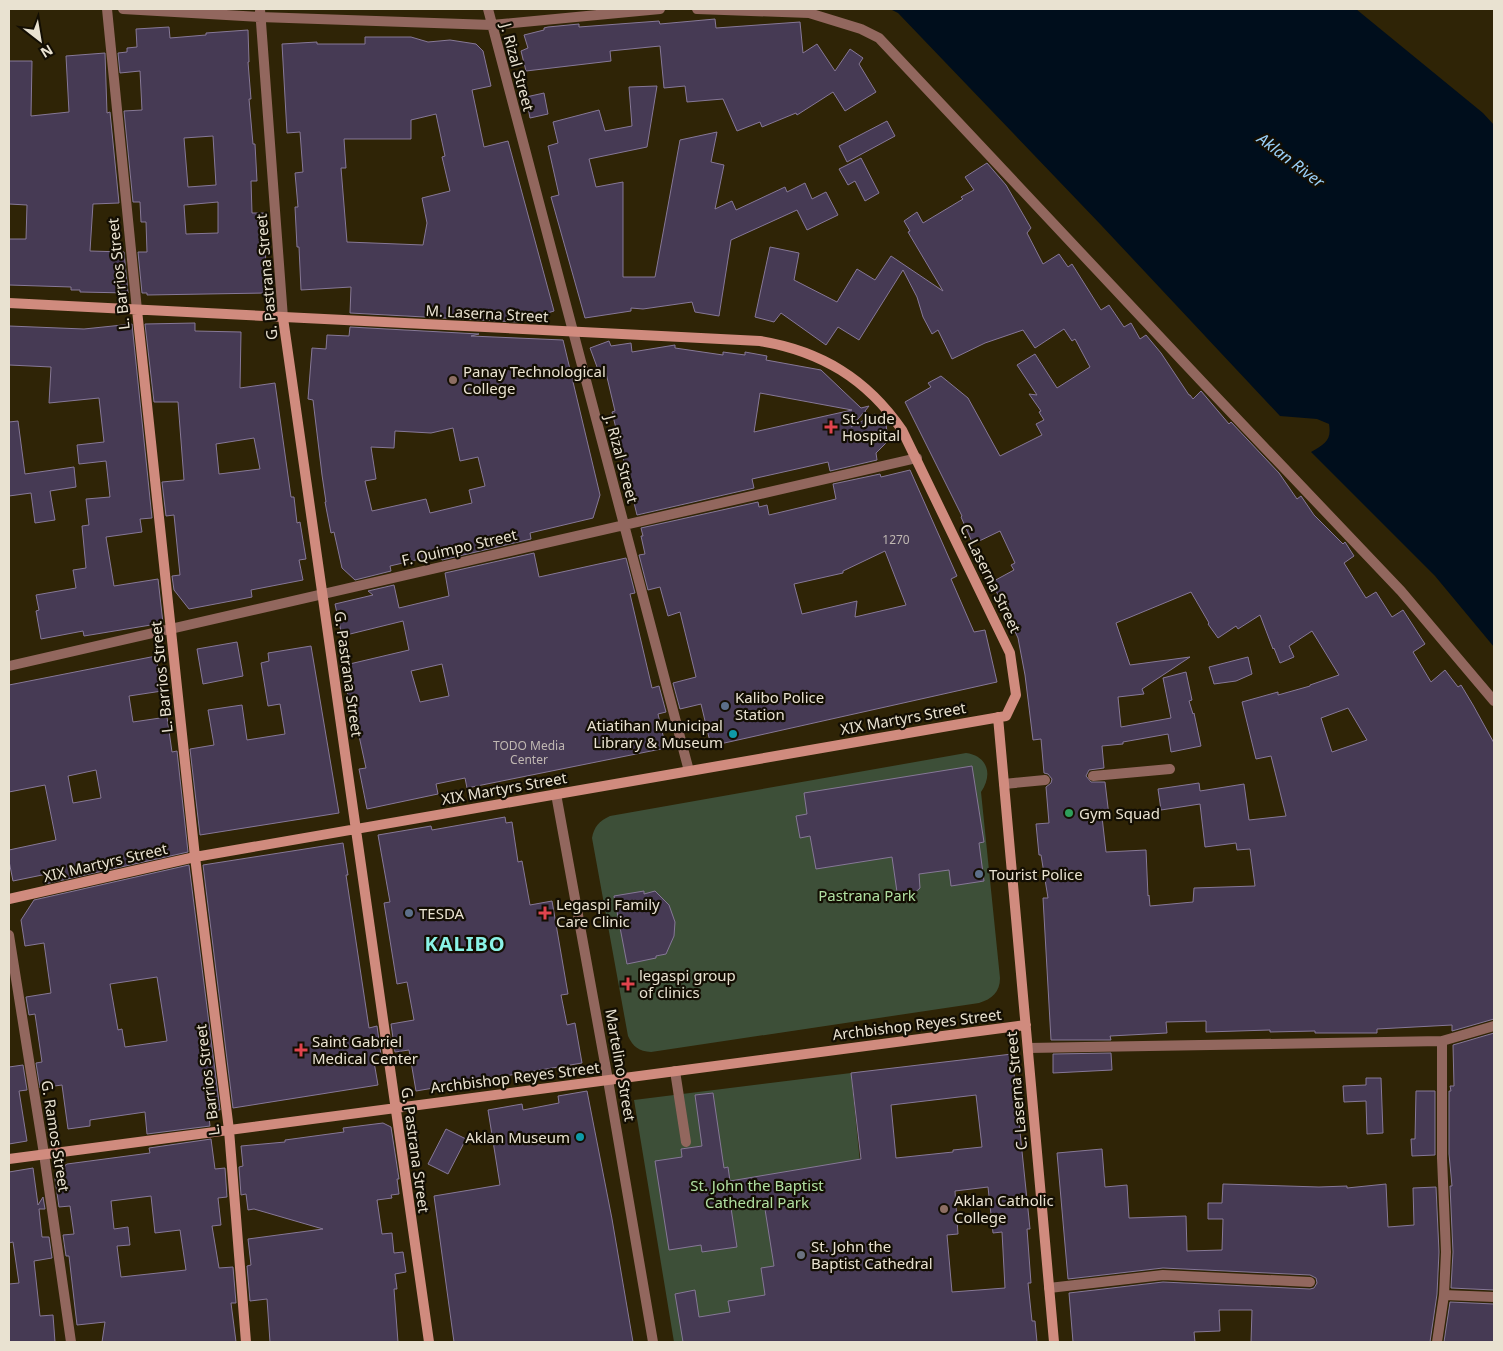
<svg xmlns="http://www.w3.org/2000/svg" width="1503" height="1351" viewBox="0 0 1503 1351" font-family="'Noto Sans',sans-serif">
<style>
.green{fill:#3d4f38}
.water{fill:#000e1c}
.building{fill:#463a54;stroke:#867897;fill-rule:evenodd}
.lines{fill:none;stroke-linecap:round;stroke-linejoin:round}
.lane{stroke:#92675e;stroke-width:10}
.street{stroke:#92675e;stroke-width:10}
.secondary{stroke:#d08b7e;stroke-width:10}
.education-dot{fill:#8d6e63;stroke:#130e03;stroke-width:2}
.health-dot{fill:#e0444e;stroke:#130e03;stroke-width:2}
.service-dot{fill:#5c6f8a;stroke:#130e03;stroke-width:2}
.culture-dot{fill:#0f9aa8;stroke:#130e03;stroke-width:2}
.leisure-dot{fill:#2e9e5b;stroke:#130e03;stroke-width:2}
.worship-dot{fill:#6b7280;stroke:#130e03;stroke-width:2}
.labels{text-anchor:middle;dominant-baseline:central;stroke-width:4.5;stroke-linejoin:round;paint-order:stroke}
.number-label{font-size:12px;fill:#c0b8b2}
.street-label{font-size:15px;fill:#e9e2d1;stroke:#130e03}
.poi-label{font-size:15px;fill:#e9e2d1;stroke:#130e03;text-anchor:start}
.park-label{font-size:15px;fill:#b0e0a1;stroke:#130e03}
.water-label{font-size:16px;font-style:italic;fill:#9bd0f8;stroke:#130e03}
.district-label{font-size:20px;font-weight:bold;letter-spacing:1px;fill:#8af3e7;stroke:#130e03}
</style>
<rect width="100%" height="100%" fill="#2f2406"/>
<!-- green -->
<path class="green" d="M966,753c22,3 27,22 15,39l19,186c0,14 -8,21 -21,25l-328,49c-12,-1 -18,-5 -23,-16l-36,-198c2,-11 7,-17 18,-22z
M851,1073l27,269h-204l-40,-242z"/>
<!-- water -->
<path class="water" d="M890,9h466l127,104 11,12v522l-59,-71 -124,-124c13,-8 21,-11 18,-28l-12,-5 -37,-3 -179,-191 -203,-212z"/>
<!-- building -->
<path class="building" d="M715,19l1,9 84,-6 3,31 14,-9 18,27 15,-22 13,9 -4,6 17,28 -31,19 -12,-19 -36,23 -1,-2 -34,14 -2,-5 -23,9 -14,-32 -36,3 -2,-16 -21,2 -4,-42 -50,5 1,10 -85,10 -5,-20 7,-3 -4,-13 20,-5v-2l4,-1 31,-3v3l80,-6 1,3z
M169,27l1,11 36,-3v-2l42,-3 1,32h-1l3,37h-2l4,45h2l2,37h-6l1,32h13l1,80 -119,2v-2h-5l-4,-41h9l-1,-30h-5l-1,-20h-7l-9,-91 18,-1 -2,-39 -20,2 -2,-20 9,-1v-4l10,-1 -1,-18zM213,136l3,49 -28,2 -4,-49zM218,202v31l-32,1 -2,-29z
M365,37h46l17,5 22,-2 26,4 7,7 8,35 -19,4 12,57 24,-6 46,170 -36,11 -168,-9 1,-26 -50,3 -2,-43h-2l-2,-40h3l-3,-34 8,-1 -3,-40 -13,1 -5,-89 35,-2v2h48zM436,114l9,42 -3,1 8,34 -28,7 5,25 -4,22 -76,-3 -6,-74h5l-2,-29h67v-19z
M105,53l2,60 3,-1 9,91 -26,1 -3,47 34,1 4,41 -48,-1v-2h-9v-3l-62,-2v-46h17l1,-34 -18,-1v-143h23l-1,55 38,-4 -3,-56z
M657,86l-10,61 -58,12 7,28 27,-5v95h32l25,-137 37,-8 -6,30 13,3 -9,44 17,-8 4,9 49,-23 2,5 18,-9 7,16 14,-7 12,23 -31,15 -10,-20 -66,30 -12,76 -24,-4 -3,-10 -49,7 -12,-1v3l-46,7 -34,-121 8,-2 -11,-49 10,-3 -5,-21 46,-12 6,21 27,-5 -3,-39z
M544,93l4,21 -18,4 -4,-21z
M887,121l8,15 -48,26 -8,-16z
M861,158l18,35 -14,8 -10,-20 -7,4 -9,-16z
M987,163l19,22 25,43 -4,5 16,31 16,-10 9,13 4,-3 29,46 8,-5 15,22 7,-4 9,16 6,-4 15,18 28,42h1l3,4 8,-8 28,33 2,-2 48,51 18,26 4,-3 13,19 29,29 2,-2 9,14 -10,7 22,35 10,-6 16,25 11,-7 22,34 -12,8 18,30 14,-12 13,17 3,-2 12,20 21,38v276l-42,12v-6l-75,4v4h-62v-2l-45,1v-2l-64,2v-11l-40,1 1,11 -57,3 1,4h-60l-8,-142h5l-7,-43h-2l-3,-31 13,-1 -3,-36 5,-4 1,-4 -4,-5 -4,-1 -3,-34 -8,1 -8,-65 -7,-37 -26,-56 22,-12 -3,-5 4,-2 -15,-32 -27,13 -12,-27 1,-1 -57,-114 26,-15 -3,-4 13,-7 27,22 32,58 42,-21 -6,-11 8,-4 -5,-8 2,-1 -12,-17 8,1 -20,-30 18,-11 22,34 33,-21 -15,-28 -3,2 -8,-12 -29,19 -12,-18 -38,13 -33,16 -14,-29 -6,4 -9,-17 -6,-20 -14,-27 -44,70 -21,-13 -12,18 -45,-32 -7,9 -19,-5 15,-70 29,6 -5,27 43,22 20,-33 18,11 16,-24 52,35 -35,-59 2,-1 -6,-10 13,-9 6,11 40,-24 -2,-2 13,-7 -9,-13zM1191,592l18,31 -1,1 10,14 18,-12 2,3 22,-14 13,34 1,-1 6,15 14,-6 -5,-11 23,-15 27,44 -29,10v1l-32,9v-3l-36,10 14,57 15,-3 15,60 -37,4 -5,-36 -44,7 -1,-8 -41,6 3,21 39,-6 5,43 31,-4 1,7 13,-1 5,37 -61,2 -1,14 -43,4 -1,-11 -1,1 -2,-46 -40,2 -4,-35 7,-1 -4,-34h-14l-5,-6 3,-6 15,-2 -2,-22 21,-2v-2l45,-8 3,18 30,-6 -7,-33 -1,1 -4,-13 3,-1 -6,-28 -23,6 8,40 -50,9 -3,-30 26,-3 -2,-5 48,-32 -60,8 -14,-42zM1348,708l19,32 -35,12 -11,-34z
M195,323v8l46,1 -1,56 35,-5 16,114h3l3,26 3,-1 6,37 -7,1 4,20 -52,10 1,7 -63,12 -15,-19 -2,-14 8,-1 -6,-60 -8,1 -4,-34 22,-2 -6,-78h-24l-9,-78zM254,438l6,31 -41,5 -3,-30z
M132,324l20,194 -12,1 2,13 -36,5 8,49 44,-7 5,44 -79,13 -1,-5 -42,8 -5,-28 3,-1 -3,-15 40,-7 -3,-18 13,-2 -4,-42 7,-1 -3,-26 24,-2 -4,-36 -27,3 -2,-19 27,-3 -5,-44 -50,5 2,-36 -42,-2v-39l75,3z
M350,327l129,7 -8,2 92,4 37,155 -7,23 -63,15 1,6 -89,21 -1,-6 -51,12 1,5 -36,9 -13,-12 -8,-36 -3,1 -6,-31h1l-4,-27 -9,-75 -5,-1 4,-51 14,1 1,-14 22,1zM453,428l7,33 18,-4 7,29 -16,4 3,13 -42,10 -4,-14 -54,12 -7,-30 11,-2 -5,-32 23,1 1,-17 36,2z
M609,341l2,5 20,-3 1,9 43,-7v3l48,7v-3l22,3v-3l22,4 -1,4 55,10 40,38 8,-2 -4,5 1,1h-2l-13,15 24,-13 11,10 2,17 -12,12 1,7 -47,11 -2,-9 -76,17 2,9 -117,27 -25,-103 3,-1 -9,-38 -6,2 -10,-27zM760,393l92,17 -98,22z
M18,421l7,53 49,-7 2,20 -26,4 5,29 -20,3 -4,-30 -22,3v-74z
M910,470l47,106 -6,3 23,53 11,-2 12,52 -286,64 -10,-42 -21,5 -7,-26 23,-6 -16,-65 -12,4 -8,-29 -12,3 -9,-35 6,-1 -4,-18h2l-2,-8 117,-26 1,5 8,-2 2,10 67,-16 -3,-15 47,-10 1,3zM885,551l21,54 -51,12 2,-16 -55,13 -8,-30 49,-11v-2z
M534,553l5,24 87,-19 9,35 -5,1 22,94 7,-2 7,26 -8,2 8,34 -199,40 -2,-10 -29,6 2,10 -71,15 -8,-40 7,-1 -15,-69h-2l-8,-33 68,-16 -6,-29 -61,15 -7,-32 38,-9 -5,-4 26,-6 5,23 50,-12 -4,-23zM442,664l7,32 -29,6 -9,-31z
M237,642l6,34 -40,8 -6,-35z
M311,646l28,167 -139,22 -10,-86 24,-4 -6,-35 34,-5 5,35 38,-6 -5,-30 -12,2 -7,-43 8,-2 -1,-8z
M156,656l6,35 -33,5 4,26 34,-5 5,35 5,-1 11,101 -143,32 7,-11 -39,8 -4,-20v-11l47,-10 -11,-55 -36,7v-107zM96,770l5,28 -28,5 -5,-27z
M1248,657l4,17 -16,7 -22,3 -5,-17z
M972,766l12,76 -5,1 5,38 -33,5 -2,-16 -30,4 1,14 -10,9 -13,-5 -5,-35 -76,12 -6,-33 -10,2 -4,-22 11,-2 -3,-21z
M505,817l1,6 6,-1 6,40 4,-1 8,44 22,-4 16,93 -7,1 6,30 8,-2 7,40 -166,28 -7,-41 -14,2 -4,-28 23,-4 -7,-38 -10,2 -13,-81 6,-1 -12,-67 53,-9 1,4z
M343,843l5,32h-2l23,153 8,-2 4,29 -8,1 5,29 -145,23 -30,-243z
M189,865l31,245h-4v6l-7,1 1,9 -63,8 -2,-22 -55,8v6l-22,3 -6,-44 -22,3 -4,-25 6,-1 -7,-48 -6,1 -3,-18 25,-4 -7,-50 -19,3 -4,-26 13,-20zM157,977l10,64 -42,6 -3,-18 -4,1 -8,-46z
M644,891v3l11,-3 14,14 6,17 -1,14 -8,18 -10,2v2l-29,6 -13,-68z
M1494,1033v257l-43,-2 2,-36 -3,-66h2l-3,-32v-63h2l-1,-5h4l-1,-41z
M1111,1053l1,17 -59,3v-19z
M1012,1054l18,175h-3l4,54h-3l4,38h3l2,21h-354l-8,-48 20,-4 4,27 31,-5 -2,-11 37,-6 -4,-27 13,-2 -10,-63 -33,5 6,39 -35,5 -1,-7 -32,5 -14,-89 27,-4 -1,-8 21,-3 -7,-51 18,-2 11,75 4,-1 2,14 131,-22 -10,-86zM976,1095l6,52 -29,3v2l-57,6 -5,-53zM988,1187l5,46 9,-1 3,56 -53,4 -5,-57 11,-1 -3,-43z
M23,1065l4,25 -8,1 8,50 -18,3v-77z
M1366,1078h15l2,55 -16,1 -1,-33 -22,1 -1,-16 23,-1z
M587,1091l25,128 21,123h-179l-20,-146 66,-11 -12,-75 34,-6 1,6 36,-7 -1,-7z
M1416,1091h19v64l-23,1 -1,-17h4z
M383,1123l8,4 8,52h-2l2,15 -8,1 1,3 -15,2 5,34 10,-1 2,20 9,-1 3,20 -11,2 2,15h-3l4,53h-128l-3,-43 -17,2 -3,-35 4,-1 -3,-26 75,-10 -69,-20 -6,1 -2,-16 -5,1 -2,-28 4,-1 -2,-20 44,-4v-2l59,-8 -1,-4z
M446,1129l20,10 -18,35 -20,-10z
M211,1139l4,30 10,-1 2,29 -9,1 3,27 -9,1 7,42 14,-1 3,36h-5l5,39h-134l3,-20 -28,3 -8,-69h-3l-3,-21 11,-1 -4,-28 -11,1 -4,-28 6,-11 6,-4 83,-11 -1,-5zM151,1196l4,37 25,-3 6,40 -65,7 -4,-31 13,-1 -2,-18 -14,2 -3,-28z
M1102,1149l3,38 22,-2 2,33 57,-2 1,35 35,-1 1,-31h-15v-16h14l1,-19 96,3 28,-1v2l39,-4 2,43 26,-2 -1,-37 23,-1 3,65 -2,42 -7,48h-179l1,-32h-33l1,21 -26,1 1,10h-122l-4,-49 94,-11 147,7 4,-1 3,-5 -1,-5 -6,-3 -147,-7 -95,11 -11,-126z
M33,1168l5,37 5,-8 2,12h-6l3,28h7l3,21 -18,3 6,55 13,-1 2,27h-46v-58l10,-1 -6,-41 -4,1v-71z
M1450,1302l44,2v38h-50z"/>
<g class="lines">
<!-- lane -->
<path class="lane" d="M1093,776l77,-7
M1004,784l41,-4
M675,1071l11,71
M1049,1288l114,-13 147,7"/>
<!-- street -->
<path class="street" d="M107,9l30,301
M123,9l137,8 232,8 168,-16
M260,9l23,309
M488,9l201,762
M697,9l112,4 52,16 18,9 327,348 195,205 93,110
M9,666l908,-208
M556,794l52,286 45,262
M9,935l35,219 27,188
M1028,1048l414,-7 52,-15
M1444,1295l50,2
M1437,1342l7,-47 2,-43 -4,-94v-117"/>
<!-- secondary -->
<path class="secondary" d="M9,303l751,38c61,10 107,38 142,89l108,223 6,42 -10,21 -811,141 -186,42
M137,310l58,547 34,273 17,212
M283,318l146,1024
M998,717l56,625
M9,1159l1017,-134"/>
</g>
<!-- markers -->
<g class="education-dot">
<circle cx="453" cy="380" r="5"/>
<circle cx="944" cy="1209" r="5"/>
</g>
<g class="health-dot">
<path d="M828.5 419.5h5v5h5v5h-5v5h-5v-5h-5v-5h5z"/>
<path d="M542.5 905.5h5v5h5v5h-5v5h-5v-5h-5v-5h5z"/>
<path d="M625.5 976.5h5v5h5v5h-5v5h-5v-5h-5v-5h5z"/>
<path d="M298.5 1042.5h5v5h5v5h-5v5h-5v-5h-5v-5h5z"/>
</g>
<g class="service-dot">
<circle cx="725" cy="706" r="5"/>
<circle cx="979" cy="874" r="5"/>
<circle cx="409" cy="913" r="5"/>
</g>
<g class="culture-dot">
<circle cx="733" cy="734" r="5"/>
<circle cx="580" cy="1137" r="5"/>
</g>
<circle class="leisure-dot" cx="1069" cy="813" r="5"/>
<circle class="worship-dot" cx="801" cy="1255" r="5"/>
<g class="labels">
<!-- number labels -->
<g class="number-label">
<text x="896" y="539">1270</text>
<text x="529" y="745">TODO Media<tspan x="529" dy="14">Center</tspan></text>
</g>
<!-- street labels -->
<g class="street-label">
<text transform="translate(518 67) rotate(75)">J. Rizal Street</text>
<text transform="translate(118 274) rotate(-96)">L. Barrios Street</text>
<text transform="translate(266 277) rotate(-95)">G. Pastrana Street</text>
<text transform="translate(487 313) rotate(3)">M. Laserna Street</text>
<text transform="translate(622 459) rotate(75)">J. Rizal Street</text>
<text transform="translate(459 547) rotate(-13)">F. Quimpo Street</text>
<text transform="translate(991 578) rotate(64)">C. Laserna Street</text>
<text transform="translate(349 674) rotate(82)">G. Pastrana Street</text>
<text transform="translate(161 677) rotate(-96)">L. Barrios Street</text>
<text transform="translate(903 718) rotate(-10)">XIX Martyrs Street</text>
<text transform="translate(504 788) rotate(-10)">XIX Martyrs Street</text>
<text transform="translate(105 862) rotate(-13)">XIX Martyrs Street</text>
<text transform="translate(917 1024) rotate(-7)">Archbishop Reyes Street</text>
<text transform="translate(621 1065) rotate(80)">Martelino Street</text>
<text transform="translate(515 1077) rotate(-7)">Archbishop Reyes Street</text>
<text transform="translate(207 1080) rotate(-97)">L. Barrios Street</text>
<text transform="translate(1016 1091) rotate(-95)">C. Laserna Street</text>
<text transform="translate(56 1136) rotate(81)">G. Ramos Street</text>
<text transform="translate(416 1150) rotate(82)">G. Pastrana Street</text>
</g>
<!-- poi labels -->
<g class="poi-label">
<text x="463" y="371">Panay Technological<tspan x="463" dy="17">College</tspan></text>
<text x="842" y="418">St. Jude<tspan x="842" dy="17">Hospital</tspan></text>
<text x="735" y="697">Kalibo Police<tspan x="735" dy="17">Station</tspan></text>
<text x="723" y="725" text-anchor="end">Atiatihan Municipal<tspan x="723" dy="17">Library &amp; Museum</tspan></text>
<text x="1079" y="813">Gym Squad</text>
<text x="989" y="874">Tourist Police</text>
<text x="556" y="904">Legaspi Family<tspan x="556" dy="17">Care Clinic</tspan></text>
<text x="419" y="913">TESDA</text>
<text x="639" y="975">legaspi group<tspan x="639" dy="17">of clinics</tspan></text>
<text x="312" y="1041">Saint Gabriel<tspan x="312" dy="17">Medical Center</tspan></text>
<text x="570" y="1137" text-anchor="end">Aklan Museum</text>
<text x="954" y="1200">Aklan Catholic<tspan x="954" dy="17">College</tspan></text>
<text x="811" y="1246">St. John the<tspan x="811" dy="17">Baptist Cathedral</tspan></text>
</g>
<!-- park labels -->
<g class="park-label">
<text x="867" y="895">Pastrana Park</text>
<text x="757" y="1185">St. John the Baptist<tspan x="757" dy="17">Cathedral Park</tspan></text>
</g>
<!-- water labels -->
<g class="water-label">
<text transform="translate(1291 160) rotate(37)">Aklan River</text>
</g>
<!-- district labels -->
<g class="district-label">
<text x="465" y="943">KALIBO</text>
</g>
</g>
<!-- border -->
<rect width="1503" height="1351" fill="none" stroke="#e9e2d1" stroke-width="20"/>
<!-- north arrow -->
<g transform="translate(40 40) rotate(149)" stroke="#130e03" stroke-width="4" paint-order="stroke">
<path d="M0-4L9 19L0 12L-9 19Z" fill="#e9e2d1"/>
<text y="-8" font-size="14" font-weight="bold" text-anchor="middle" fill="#e9e2d1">N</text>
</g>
</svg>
